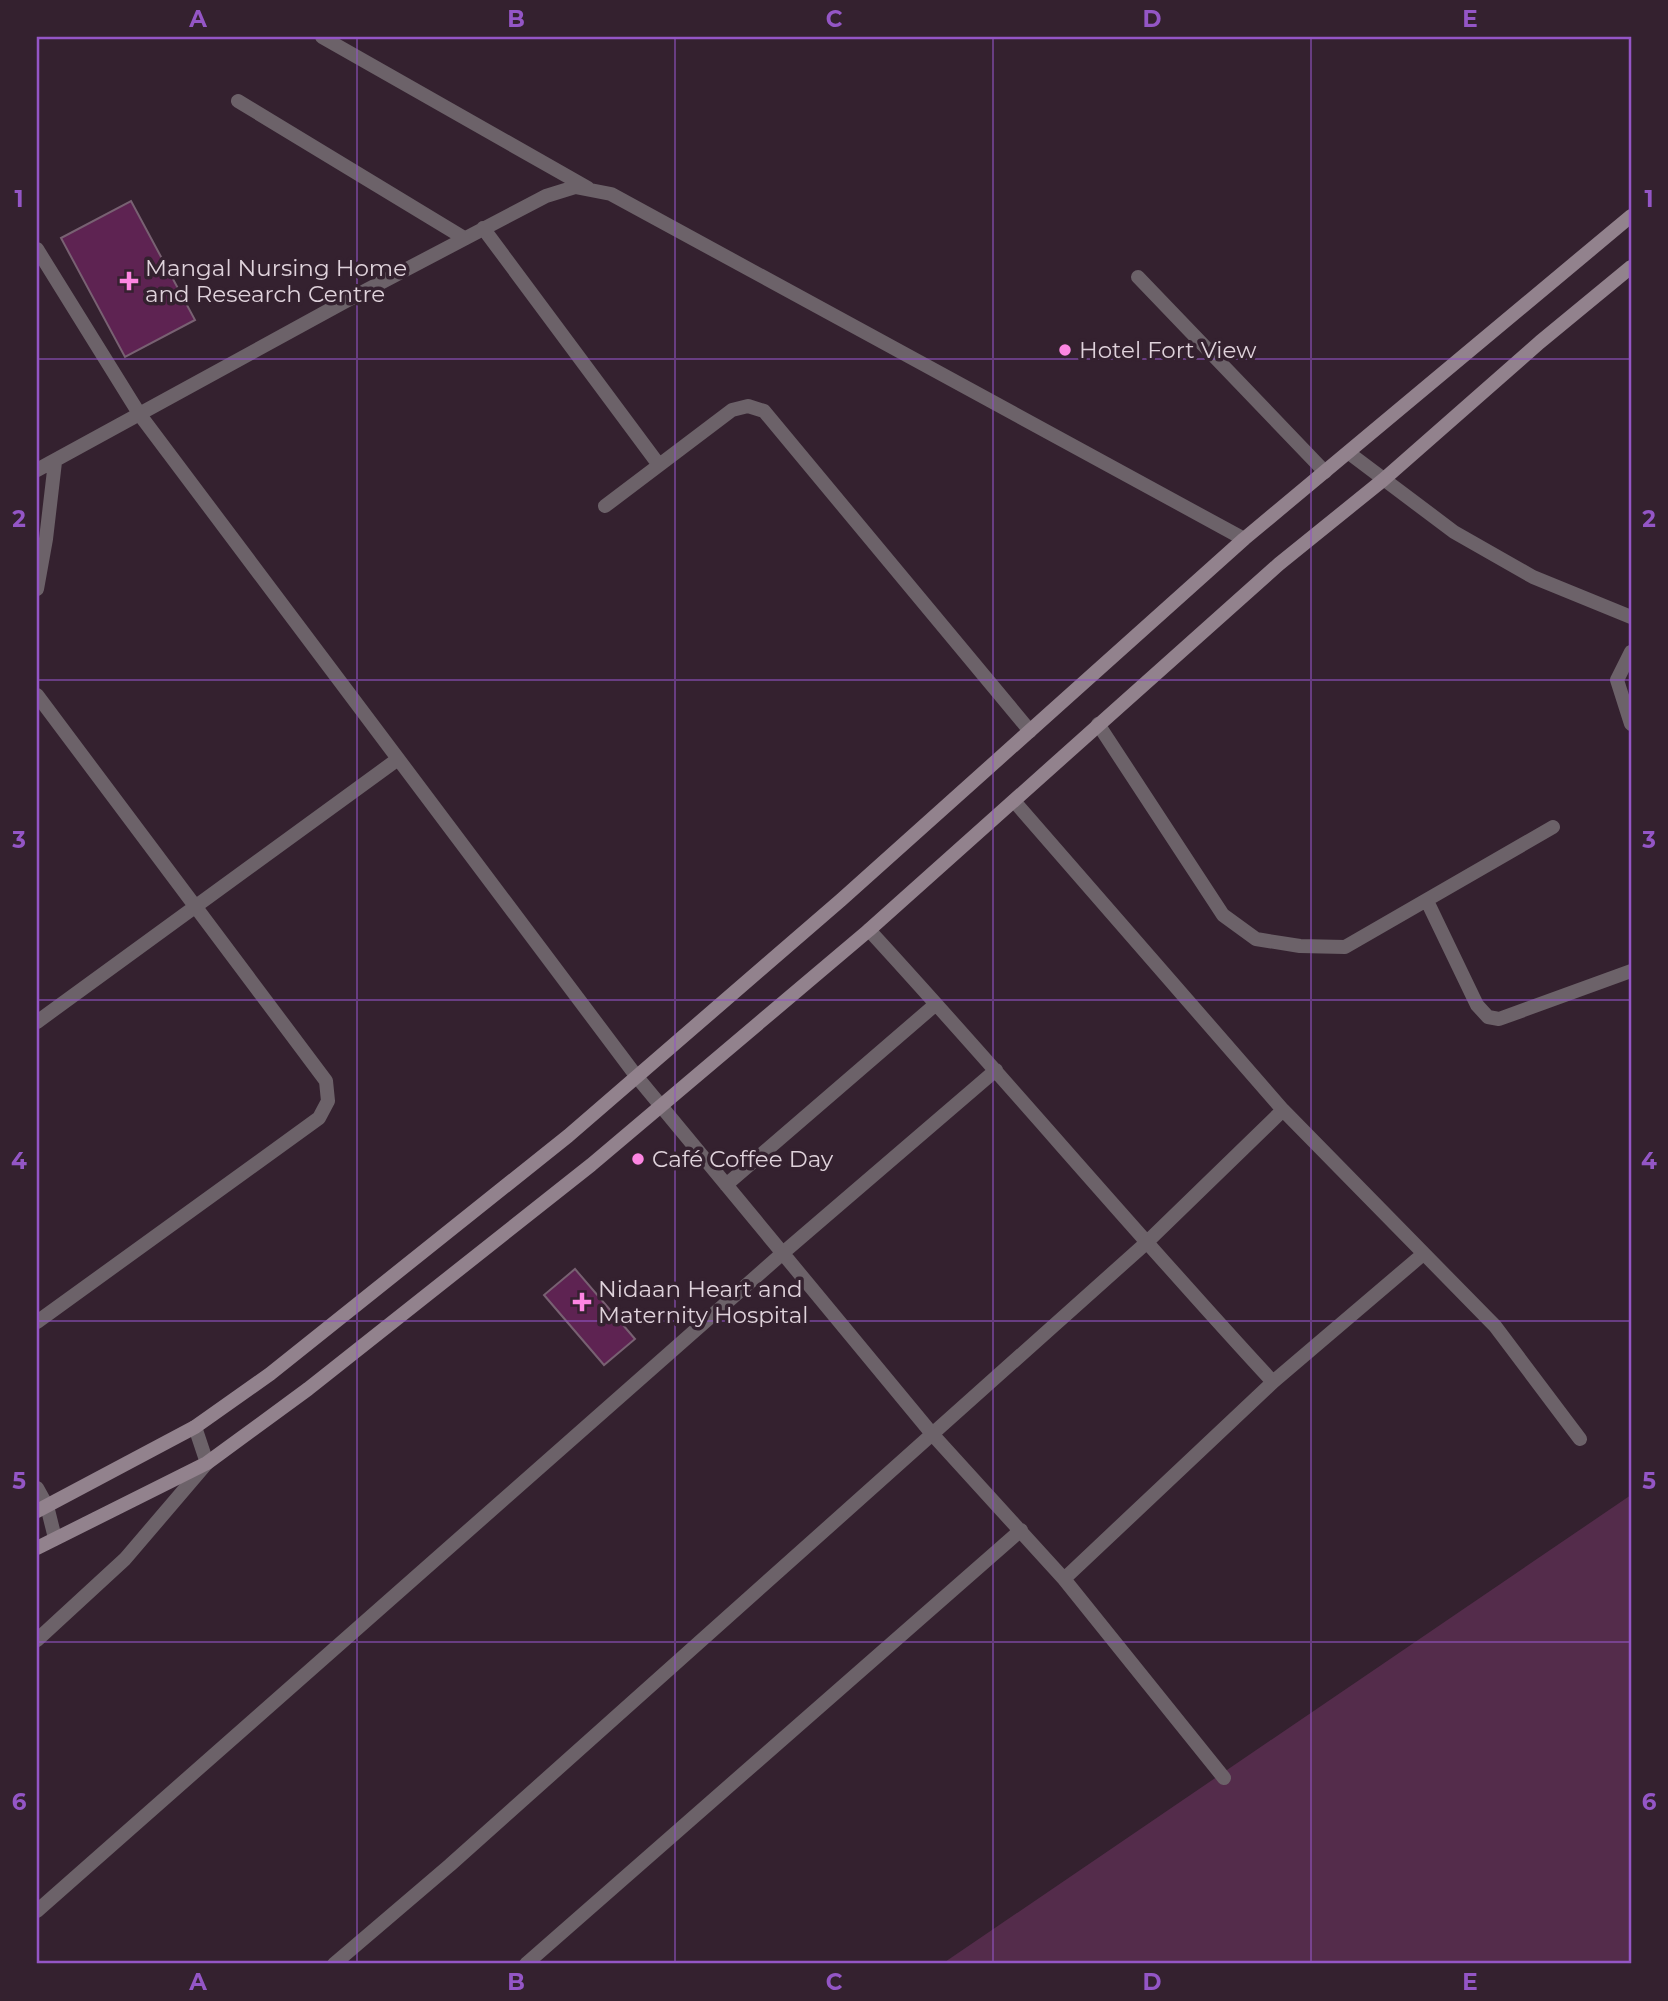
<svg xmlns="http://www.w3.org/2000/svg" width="1668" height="2001" viewBox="0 0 1668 2001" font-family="Montserrat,sans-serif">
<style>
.green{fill:#542c4b}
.building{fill:#5e2352;stroke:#786172;stroke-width:2}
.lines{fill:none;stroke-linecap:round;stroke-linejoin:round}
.lane{stroke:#6c6269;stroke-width:14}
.street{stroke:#6c6269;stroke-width:14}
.secondary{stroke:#92828d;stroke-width:14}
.grid{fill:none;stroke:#9456c6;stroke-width:2;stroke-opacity:0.55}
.poi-dot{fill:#fd86e2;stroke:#34212f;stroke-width:2.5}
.labels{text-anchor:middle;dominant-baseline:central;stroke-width:7;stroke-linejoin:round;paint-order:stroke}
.poi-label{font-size:23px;fill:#dfd2db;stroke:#34212f;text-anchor:start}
.neatline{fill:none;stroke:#9456c6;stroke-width:2.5}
.grid-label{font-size:23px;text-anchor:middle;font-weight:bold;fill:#9456c6}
</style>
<rect width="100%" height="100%" fill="#34212f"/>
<!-- green -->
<path class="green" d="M1631,1495v469h-689z"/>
<!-- building -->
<path class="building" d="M131,201l64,119 -70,37 -64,-119z
M575,1269l60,70 -31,26 -60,-70z"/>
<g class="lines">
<!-- lane -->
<path class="lane" d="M1138,277l187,195"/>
<!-- street -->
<path class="street" d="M322,37l266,151
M238,101l226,137
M483,228l176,237
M37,249l103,166 497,662 296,358 131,144 160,199
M1349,453l105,79 79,45 98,40
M37,470l307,-168 202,-106 29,-9 36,7 633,345
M605,506l127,-96 16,-4 16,5 266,320
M37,589l9,-50 9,-77
M1631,652l-14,28 14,44
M37,695l289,386 2,20 -9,17 -282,204
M1098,724l125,191 33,24 44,7 45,1 208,-120
M1014,801l269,309 212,216 85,113
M1427,901l50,104 11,12 11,2 132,-48
M869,930c137,149 267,304 404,452l149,-127
M37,1022l361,-263
M726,1185l210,-181
M37,1488l10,18 8,32
M1064,1579l209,-197
M37,1640l88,-81 82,-96 -12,-36
M37,1911l747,-659 212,-182
M334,1964l116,-99 695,-621 138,-134
M526,1964l495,-434"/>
<!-- secondary -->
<path class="secondary" d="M37,1511l158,-84 75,-53 298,-238 273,-236 403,-361 387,-323
M37,1548l170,-85 101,-74 283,-224 278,-235 410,-366 104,-84 157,-138 91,-75"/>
</g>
<!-- grid -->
<path class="grid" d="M357,37v1927M675,37v1927M993,37v1927M1311,37v1927M37,359h1594M37,680h1594M37,1000h1594M37,1321h1594M37,1642h1594"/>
<!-- markers -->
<g class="poi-dot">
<path d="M125.5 270.5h7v7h7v7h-7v7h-7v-7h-7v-7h7z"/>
<circle cx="1065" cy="350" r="7"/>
<circle cx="638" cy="1159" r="7"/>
<path d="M578.5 1291.5h7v7h7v7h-7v7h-7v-7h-7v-7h7z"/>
</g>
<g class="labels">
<!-- poi labels -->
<g class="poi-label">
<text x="145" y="268">Mangal Nursing Home<tspan x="145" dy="26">and Research Centre</tspan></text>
<text x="1079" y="350">Hotel Fort View</text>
<text x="652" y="1159">Café Coffee Day</text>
<text x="598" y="1289">Nidaan Heart and<tspan x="598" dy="26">Maternity Hospital</tspan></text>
</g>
</g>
<!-- border -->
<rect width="1668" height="2001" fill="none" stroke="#34212f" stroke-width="77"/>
<rect x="38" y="38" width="1592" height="1924" class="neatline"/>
<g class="grid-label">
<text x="198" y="27">A</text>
<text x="516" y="27">B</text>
<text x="834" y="27">C</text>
<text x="1152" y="27">D</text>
<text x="1470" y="27">E</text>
<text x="19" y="207">1</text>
<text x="1649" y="207">1</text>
<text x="19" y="527">2</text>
<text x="1649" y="527">2</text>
<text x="19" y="848">3</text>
<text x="1649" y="848">3</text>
<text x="19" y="1169">4</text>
<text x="1649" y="1169">4</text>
<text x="19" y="1489">5</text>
<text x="1649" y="1489">5</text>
<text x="19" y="1810">6</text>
<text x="1649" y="1810">6</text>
<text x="198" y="1990">A</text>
<text x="516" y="1990">B</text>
<text x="834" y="1990">C</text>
<text x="1152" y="1990">D</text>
<text x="1470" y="1990">E</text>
</g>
</svg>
